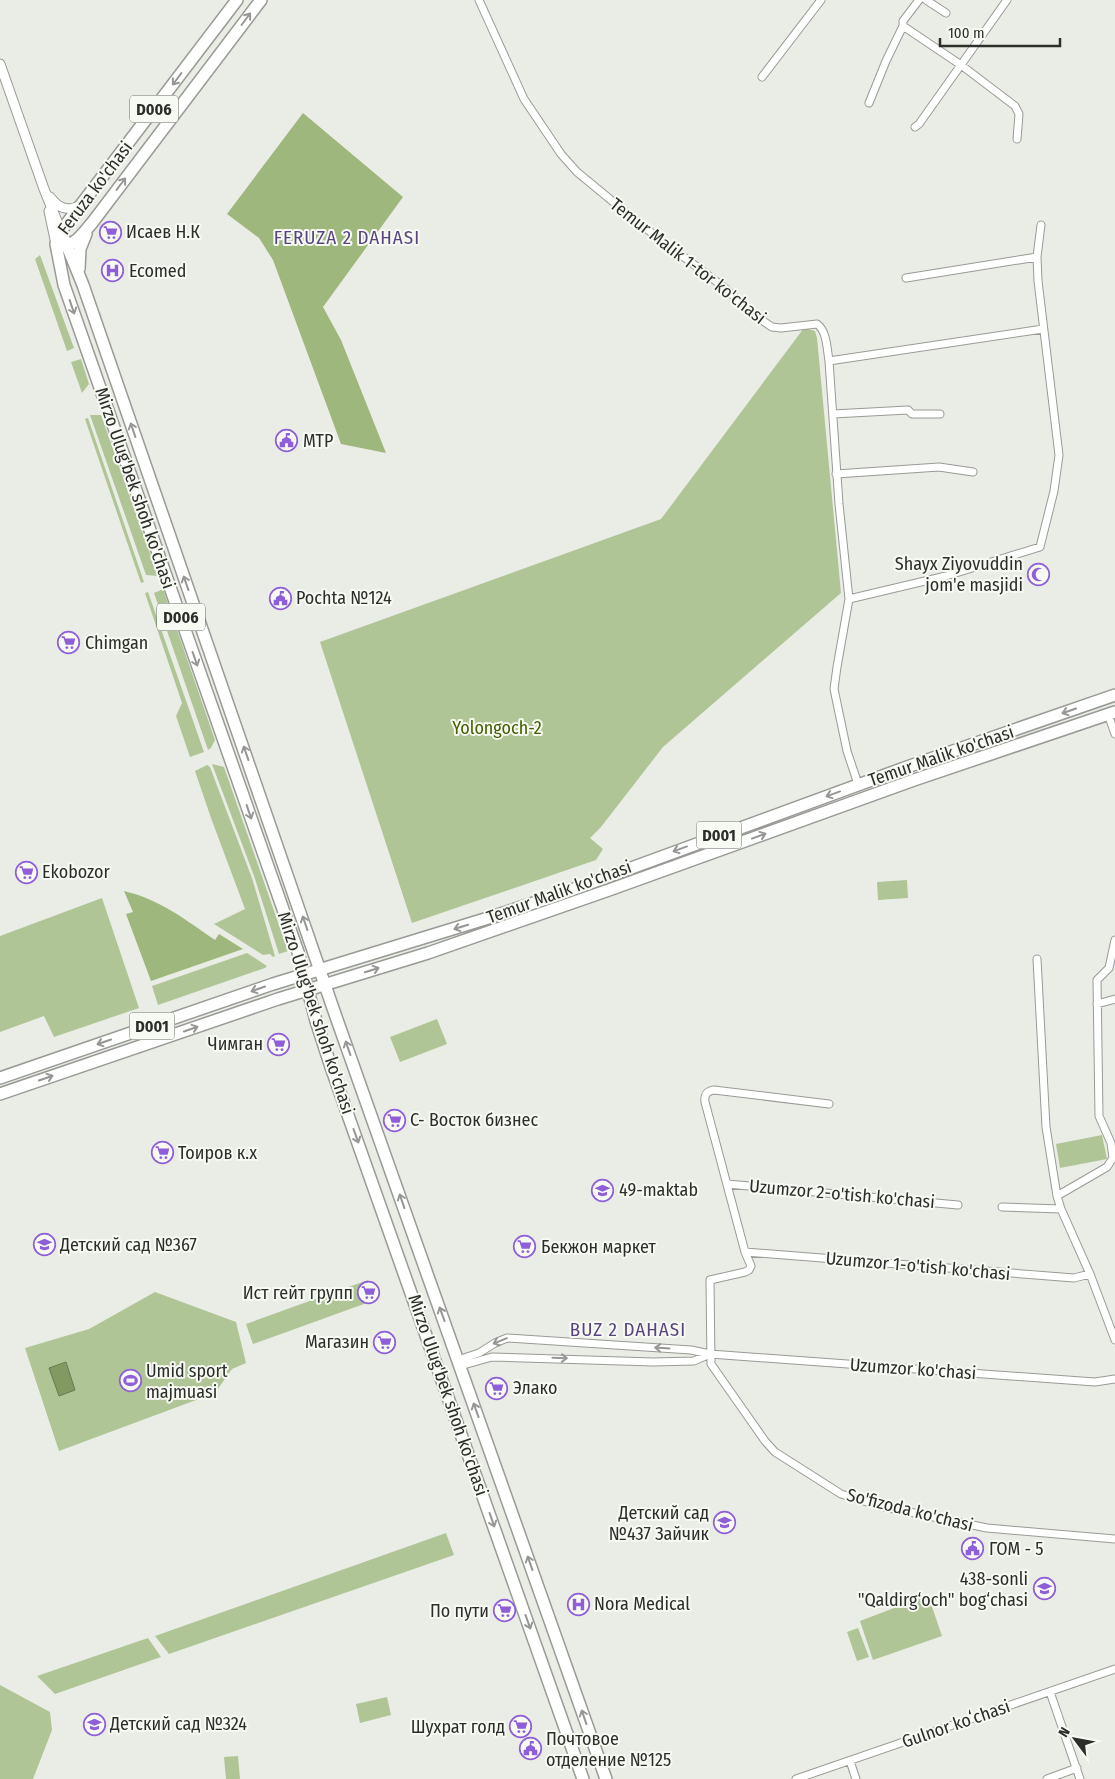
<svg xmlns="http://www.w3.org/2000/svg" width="1115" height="1779" viewBox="0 0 1115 1779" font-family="'Fira Sans Condensed',sans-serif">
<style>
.green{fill:#b0c596}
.forest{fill:#9eb77c}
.water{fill:#829a61;stroke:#687a51}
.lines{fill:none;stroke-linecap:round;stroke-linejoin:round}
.minor-casing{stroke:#989b95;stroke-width:9}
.tertiary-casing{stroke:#989b95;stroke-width:11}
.primary-casing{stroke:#989b95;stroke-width:14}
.trunk-casing{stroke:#989b95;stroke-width:14}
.minor{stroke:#fff;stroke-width:7}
.tertiary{stroke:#fff;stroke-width:9}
.primary{stroke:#fff;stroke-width:11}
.trunk{stroke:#fff;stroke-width:11}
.oneway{stroke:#969695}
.labels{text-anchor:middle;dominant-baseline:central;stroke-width:4;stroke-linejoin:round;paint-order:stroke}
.shield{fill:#f7faf3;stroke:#696b67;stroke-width:1}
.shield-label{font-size:16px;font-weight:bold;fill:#2c2e2b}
.street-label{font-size:18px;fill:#2c2e2b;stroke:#f7faf3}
.poi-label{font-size:18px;fill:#2c2e2b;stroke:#f7faf3;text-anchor:start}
.park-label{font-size:18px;fill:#446001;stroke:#f7faf3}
.neighbourhood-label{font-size:19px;letter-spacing:1px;fill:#594380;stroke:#f7faf3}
</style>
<rect width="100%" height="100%" fill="#eaede6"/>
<!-- green -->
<path class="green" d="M40,255l34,93 -7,3 -32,-92z
M804,328l11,3 2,7 24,255 -178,154 -62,80 -11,11 13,11 -7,11 -184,63 -92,-281 341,-123z
M81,359l8,25 -7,9 -11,-31z
M90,415h11l57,161 -12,-1z
M88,418l56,164 -3,1 -56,-164z
M163,589l52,151 -4,8 -3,2 -54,-157z
M148,592l56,160 -14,5 -14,-41 6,-13 -37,-110z
M212,764l12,3 64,184 -9,3 -25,-78z
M207,765l3,2 42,111 23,78 -2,1 -3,-3 -7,1 -49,-31 31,-15 -34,-91 -16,-47z
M907,880l1,18 -30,2 -1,-18z
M102,898l37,110 -85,29 -10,-21 -44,16v-96z
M247,953l20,13 -2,2 -107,37 -6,-19z
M437,1019l10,25 -47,18 -10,-25z
M1102,1135l5,24 -47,9 -4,-24z
M368,1280l7,20 -122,44 -7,-20z
M155,1292l81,30 10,41 -14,6 -17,24 -156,58 -34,-103 64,-19z
M446,1533l8,22 -285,99 -14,-18z
M928,1595l14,41 -69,24 -13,-39z
M858,1628l11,29 -12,4 -10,-29z
M148,1638l13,19 -106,37 -18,-18z
M0,1685l50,27 2,18 -19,49h-33z
M387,1697l4,18 -31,8 -4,-19z
M238,1756l2,23h-14l-2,-22z"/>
<!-- forest -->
<path class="forest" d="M303,113l100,84 -80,110 18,33 45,113 -45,-9 -68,-184 -14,-22 -32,-24z
M124,891c35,8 62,29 91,49l4,-6 24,15 -92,32 -25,-67 7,-2z"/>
<!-- water -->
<path class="water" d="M66,1362l9,28 -16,6 -10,-28z"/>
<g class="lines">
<defs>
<path id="minor" d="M479,0l45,99 37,55 16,18 63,52 81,61 42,36 9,6 9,1 36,-4c10,7 10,25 12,37l10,143 10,95 -12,68 -3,22 13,62 11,33
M926,0l20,13
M903,26v-5l16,-21
M762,77l59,-77
M869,103l17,-42 17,-35 58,39 54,41 4,8 -2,25
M915,127l4,-3 88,-124
M906,278l131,-21
M829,361l214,-32
M833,414l75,-4 4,4h28
M836,474l103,-7 34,5
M849,599l97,-23 94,-29 14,-56 5,-36 -21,-174 -1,-24 4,-32
M1108,714l7,20
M1037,959l9,168 11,69 4,13
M1097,1004l18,-5
M829,1104l-115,-14c-7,1 -10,5 -9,12l40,150 6,14 -2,4 -4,2 -35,8 1,84 54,77 10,11 66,42 39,12 107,22 128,11
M727,1184l231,21
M1057,1196l50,-29 6,-9 -2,-15 -12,-27 -2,-136 12,-12 6,-28
M1002,1207l59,2 29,65 25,66
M745,1252l329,26 16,-4
M458,1360l21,-7 16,-10 12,-5 184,12 19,4 385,28 20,-3
M460,1366l32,-9 161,5 41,-1 16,-7
M1050,1692l30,87
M850,1761l6,18
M796,1779l319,-110
M1047,1779l30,-11"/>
<path id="tertiary" d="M0,64l44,125 17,42
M50,197c9,12 18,15 31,8
M49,211l7,33"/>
<path id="primary" d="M237,0l-176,231 -5,13 8,41 234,667 18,69 16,49 251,709
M61,231l22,54 252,729 271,765
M60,246c15,1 23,-13 32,-23l169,-223
M79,269l1,-20 6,-15"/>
<path id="trunk" d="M0,1078l273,-94 212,-65 67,-22 355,-130 208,-72
M0,1094l278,-95 150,-46 181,-63 305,-110 201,-68"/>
</defs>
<!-- minor casing -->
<use href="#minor" class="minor-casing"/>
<!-- tertiary casing -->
<use href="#tertiary" class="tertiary-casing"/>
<!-- primary casing -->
<use href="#primary" class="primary-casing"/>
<!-- trunk casing -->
<use href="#trunk" class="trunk-casing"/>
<!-- minor -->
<use href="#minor" class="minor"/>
<!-- tertiary -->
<use href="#tertiary" class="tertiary"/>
<!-- primary -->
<use href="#primary" class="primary"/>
<!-- trunk -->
<use href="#trunk" class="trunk"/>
</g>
<!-- one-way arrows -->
<defs><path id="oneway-shaft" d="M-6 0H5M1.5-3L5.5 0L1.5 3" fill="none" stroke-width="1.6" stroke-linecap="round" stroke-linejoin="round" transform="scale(1.25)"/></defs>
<g class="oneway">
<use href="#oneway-shaft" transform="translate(246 19) rotate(-53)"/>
<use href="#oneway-shaft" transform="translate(177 79) rotate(127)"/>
<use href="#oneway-shaft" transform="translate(121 184) rotate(-53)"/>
<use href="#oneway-shaft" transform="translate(72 307) rotate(71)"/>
<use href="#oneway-shaft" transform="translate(133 430) rotate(-109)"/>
<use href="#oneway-shaft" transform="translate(186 583) rotate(-109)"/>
<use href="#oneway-shaft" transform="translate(195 659) rotate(71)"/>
<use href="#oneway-shaft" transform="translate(1069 711) rotate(161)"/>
<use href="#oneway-shaft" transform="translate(246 753) rotate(-109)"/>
<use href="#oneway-shaft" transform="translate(833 794) rotate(160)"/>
<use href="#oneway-shaft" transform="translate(249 812) rotate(71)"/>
<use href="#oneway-shaft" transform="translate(759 836) rotate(-20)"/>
<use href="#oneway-shaft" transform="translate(680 849) rotate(160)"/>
<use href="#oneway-shaft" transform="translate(305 923) rotate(-109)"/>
<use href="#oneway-shaft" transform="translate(461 927) rotate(163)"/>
<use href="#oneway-shaft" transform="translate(372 970) rotate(-17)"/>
<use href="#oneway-shaft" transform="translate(258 989) rotate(161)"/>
<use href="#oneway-shaft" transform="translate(191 1029) rotate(-19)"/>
<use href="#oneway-shaft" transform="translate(104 1042) rotate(161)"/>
<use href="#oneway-shaft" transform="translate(348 1048) rotate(-109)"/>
<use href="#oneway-shaft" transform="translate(46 1078) rotate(-19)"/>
<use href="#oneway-shaft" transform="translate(356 1136) rotate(70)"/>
<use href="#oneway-shaft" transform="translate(402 1201) rotate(-109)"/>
<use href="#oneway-shaft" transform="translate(442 1314) rotate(-110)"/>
<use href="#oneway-shaft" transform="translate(500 1341) rotate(158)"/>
<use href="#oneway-shaft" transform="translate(662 1348) rotate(-176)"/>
<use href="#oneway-shaft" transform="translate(560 1358) rotate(2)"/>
<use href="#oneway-shaft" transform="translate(476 1410) rotate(-110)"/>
<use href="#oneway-shaft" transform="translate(492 1520) rotate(71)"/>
<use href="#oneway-shaft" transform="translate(530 1563) rotate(-109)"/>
<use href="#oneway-shaft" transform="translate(528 1622) rotate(70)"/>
<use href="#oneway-shaft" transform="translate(584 1717) rotate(-109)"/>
</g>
<!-- icons -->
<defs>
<symbol id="supermarket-ring" viewBox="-11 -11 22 22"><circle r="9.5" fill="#f7faf3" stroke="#8f5fd9" stroke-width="1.5"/><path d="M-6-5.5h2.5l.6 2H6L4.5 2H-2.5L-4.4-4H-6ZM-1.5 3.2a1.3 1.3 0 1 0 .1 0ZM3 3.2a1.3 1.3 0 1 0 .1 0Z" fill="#8f5fd9"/></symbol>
<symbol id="hospital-ring" viewBox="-11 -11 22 22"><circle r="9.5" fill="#f7faf3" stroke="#8f5fd9" stroke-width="1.5"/><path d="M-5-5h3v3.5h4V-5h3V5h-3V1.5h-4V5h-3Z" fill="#8f5fd9"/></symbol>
<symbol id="civic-ring" viewBox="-11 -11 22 22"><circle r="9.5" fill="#f7faf3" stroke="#8f5fd9" stroke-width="1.5"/><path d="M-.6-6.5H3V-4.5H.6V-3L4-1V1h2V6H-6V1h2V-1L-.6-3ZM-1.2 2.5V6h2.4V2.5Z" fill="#8f5fd9"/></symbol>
<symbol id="mosque-ring" viewBox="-11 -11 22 22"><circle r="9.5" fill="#f7faf3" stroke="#8f5fd9" stroke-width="1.5"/><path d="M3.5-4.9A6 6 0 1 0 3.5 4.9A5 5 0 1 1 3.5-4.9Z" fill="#8f5fd9"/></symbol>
<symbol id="school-ring" viewBox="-11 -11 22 22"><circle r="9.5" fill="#f7faf3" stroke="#8f5fd9" stroke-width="1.5"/><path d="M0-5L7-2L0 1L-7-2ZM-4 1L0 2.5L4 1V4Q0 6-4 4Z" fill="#8f5fd9"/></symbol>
<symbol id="stadium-ring" viewBox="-11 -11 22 22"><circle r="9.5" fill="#f7faf3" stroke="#8f5fd9" stroke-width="1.5"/><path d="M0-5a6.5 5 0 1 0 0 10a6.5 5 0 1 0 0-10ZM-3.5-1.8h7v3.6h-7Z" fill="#8f5fd9"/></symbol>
</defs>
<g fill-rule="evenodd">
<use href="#supermarket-ring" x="98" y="220" width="25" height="25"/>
<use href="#hospital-ring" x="100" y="258" width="25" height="25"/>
<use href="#civic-ring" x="274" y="428" width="25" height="25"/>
<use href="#mosque-ring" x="1026" y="562" width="25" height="25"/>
<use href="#civic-ring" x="268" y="586" width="25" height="25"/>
<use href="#supermarket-ring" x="56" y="630" width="25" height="25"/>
<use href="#supermarket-ring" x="14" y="860" width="25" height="25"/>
<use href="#supermarket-ring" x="266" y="1032" width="25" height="25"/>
<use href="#supermarket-ring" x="382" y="1108" width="25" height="25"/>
<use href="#supermarket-ring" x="150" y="1140" width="25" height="25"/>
<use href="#school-ring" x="590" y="1178" width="25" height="25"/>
<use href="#school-ring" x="32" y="1232" width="25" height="25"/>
<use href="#supermarket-ring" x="512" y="1234" width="25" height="25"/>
<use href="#supermarket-ring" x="356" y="1280" width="25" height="25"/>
<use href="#supermarket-ring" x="372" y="1330" width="25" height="25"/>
<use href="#stadium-ring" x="118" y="1368" width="25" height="25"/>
<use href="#supermarket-ring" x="484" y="1376" width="25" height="25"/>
<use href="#school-ring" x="712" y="1510" width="25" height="25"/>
<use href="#civic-ring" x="960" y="1536" width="25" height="25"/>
<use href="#school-ring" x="1032" y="1576" width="25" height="25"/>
<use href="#hospital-ring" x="566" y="1592" width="25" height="25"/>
<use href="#supermarket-ring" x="492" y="1598" width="25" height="25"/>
<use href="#school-ring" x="82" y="1712" width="25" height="25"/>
<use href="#supermarket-ring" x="508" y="1714" width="25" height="25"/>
<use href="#civic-ring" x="518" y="1736" width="25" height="25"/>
</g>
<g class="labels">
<!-- shield labels -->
<g class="shield">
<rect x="130" y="95.5" width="48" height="27" rx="4"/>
<rect x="157" y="603.5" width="48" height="27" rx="4"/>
<rect x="696.5" y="821.5" width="45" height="27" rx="4"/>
<rect x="129.5" y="1012.5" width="45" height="27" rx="4"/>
</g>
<g class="shield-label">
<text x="154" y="109">D006</text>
<text x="181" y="617">D006</text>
<text x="719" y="835">D001</text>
<text x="152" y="1026">D001</text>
</g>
<!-- street labels -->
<g class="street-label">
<text transform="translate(95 188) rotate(-53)">Feruza ko'chasi</text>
<text transform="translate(688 261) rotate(38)">Temur Malik 1-tor ko'chasi</text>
<text transform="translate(135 488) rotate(71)">Mirzo Ulug'bek shoh ko'chasi</text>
<text transform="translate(941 756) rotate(-19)">Temur Malik ko'chasi</text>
<text transform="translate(559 892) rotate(-20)">Temur Malik ko'chasi</text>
<text transform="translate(316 1013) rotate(72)">Mirzo Ulug'bek shoh ko'chasi</text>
<text transform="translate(842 1194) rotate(5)">Uzumzor 2-o'tish ko'chasi</text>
<text transform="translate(918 1266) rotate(5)">Uzumzor 1-o'tish ko'chasi</text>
<text transform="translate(913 1369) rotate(4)">Uzumzor ko'chasi</text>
<text transform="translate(448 1395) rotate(71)">Mirzo Ulug'bek shoh ko'chasi</text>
<text transform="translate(910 1510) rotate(14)">So'fizoda ko'chasi</text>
<text transform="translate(956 1724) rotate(-19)">Gulnor koʻchasi</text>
</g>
<!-- poi labels -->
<g class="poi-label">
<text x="126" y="232">Исаев Н.К</text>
<text x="129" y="271">Ecomed</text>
<text x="303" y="441">MTP</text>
<text x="1023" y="564" text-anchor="end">Shayx Ziyovuddin<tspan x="1023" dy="21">jom'e masjidi</tspan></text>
<text x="296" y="598">Pochta №124</text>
<text x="85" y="643">Chimgan</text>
<text x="42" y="872">Ekobozor</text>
<text x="263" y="1044" text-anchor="end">Чимган</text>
<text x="410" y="1120">С- Восток бизнес</text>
<text x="178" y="1153">Тоиров к.х</text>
<text x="619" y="1190">49-maktab</text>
<text x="60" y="1245">Детский сад №367</text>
<text x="541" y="1247">Бекжон маркет</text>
<text x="353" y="1293" text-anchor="end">Ист гейт групп</text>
<text x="369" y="1342" text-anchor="end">Магазин</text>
<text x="146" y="1371">Umid sport<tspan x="146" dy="21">majmuasi</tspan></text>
<text x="513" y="1388">Элако</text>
<text x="709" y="1513" text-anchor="end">Детский сад<tspan x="709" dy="21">№437 Зайчик</tspan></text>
<text x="989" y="1549">ГОМ - 5</text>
<text x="1028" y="1579" text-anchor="end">438-sonli<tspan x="1028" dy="21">"Qaldirg‘och" bog‘chasi</tspan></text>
<text x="594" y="1604">Nora Medical</text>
<text x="489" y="1611" text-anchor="end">По пути</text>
<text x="110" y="1724">Детский сад №324</text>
<text x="505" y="1727" text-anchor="end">Шухрат голд</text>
<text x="546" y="1739">Почтовое<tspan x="546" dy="21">отделение №125</tspan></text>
</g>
<!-- park labels -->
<g class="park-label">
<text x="497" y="728">Yolongoch-2</text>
</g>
<!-- neighbourhood labels -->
<g class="neighbourhood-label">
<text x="347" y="237">FERUZA 2 DAHASI</text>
<text x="628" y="1329">BUZ 2 DAHASI</text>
</g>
</g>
<!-- north arrow -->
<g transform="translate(1075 1739) rotate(302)" stroke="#f7faf3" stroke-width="4" paint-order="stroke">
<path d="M0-4L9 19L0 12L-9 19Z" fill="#2c2e2b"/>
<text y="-8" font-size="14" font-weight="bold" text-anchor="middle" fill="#2c2e2b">N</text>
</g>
<!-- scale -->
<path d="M940 38v8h120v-8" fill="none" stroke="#2c2e2b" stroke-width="2.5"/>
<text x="948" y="38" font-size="15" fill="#2c2e2b" stroke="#f7faf3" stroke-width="4" paint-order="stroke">100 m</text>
</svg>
